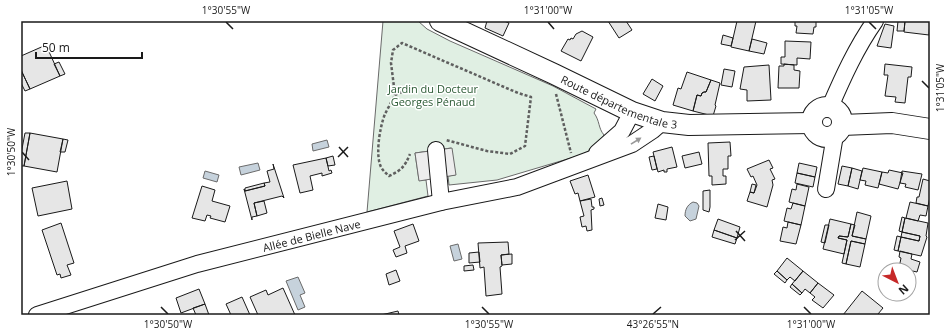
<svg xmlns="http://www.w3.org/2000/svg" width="951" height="336" viewBox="0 0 951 336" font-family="'Open Sans',sans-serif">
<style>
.green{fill:#e0efe3;stroke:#6a6a6a}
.parking{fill:#ededed;stroke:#6a6a6a}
.water{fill:#c6d2dc;stroke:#6a6a6a}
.building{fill:#e6e6e6;stroke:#1a1a1a}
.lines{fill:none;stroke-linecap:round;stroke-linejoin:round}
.minor-casing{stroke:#1a1a1a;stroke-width:18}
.major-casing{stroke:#1a1a1a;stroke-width:22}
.path{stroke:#5f5f5f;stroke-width:2.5;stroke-dasharray:3 2;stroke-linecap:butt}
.minor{stroke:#fff;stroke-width:16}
.major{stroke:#fff;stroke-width:20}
.oneway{fill:#989898}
.ticks{fill:none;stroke:#1a1a1a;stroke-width:1.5}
.labels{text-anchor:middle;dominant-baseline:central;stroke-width:3;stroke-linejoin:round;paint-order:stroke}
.park-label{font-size:11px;fill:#2b5a34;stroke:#fff}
.street-label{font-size:11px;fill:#1a1a1a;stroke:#fff}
.neatline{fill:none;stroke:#1a1a1a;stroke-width:1.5}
.ticks-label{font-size:10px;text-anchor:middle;fill:#1a1a1a}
</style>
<rect width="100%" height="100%" fill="#fff"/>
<!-- green -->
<path class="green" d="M383,21h35l9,8 23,12 103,45 43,23 -2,4c6,8 4,15 10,22 -6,11 -12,15 -23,20l-84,25 -48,5 -1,-9 7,-1 -4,-27 -36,5 4,27h7l2,16 -61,16z"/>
<!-- parking -->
<path class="parking" d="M452,148l4,27 -37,6 -4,-28z"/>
<!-- water -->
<path class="water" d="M327,140l2,7 -16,4 -1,-7z
M258,163l2,7 -19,5 -2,-8z
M205,171l14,4 -2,7 -14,-4z
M693,202l4,1 2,3 -3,13 -6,2 -5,-5c0,-6 2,-11 8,-14z
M458,244l4,15 -8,2 -4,-15z
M298,277l7,16 -5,2 5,12 -7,3 -12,-29z"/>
<!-- building -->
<path class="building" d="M487,21h17l5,2 -6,13 -18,-8z
M608,21h18l6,9 -13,8z
M737,21h19l-7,30 -18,-4z
M795,21h21v6h-2l-1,7 -17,-1 1,-7h-2z
M898,21h7l-1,10h-7z
M905,21h25l-1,14 -25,-3z
M885,24l9,2 -3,22 -14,-2z
M582,31l11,6 -12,24 -20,-10 7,-12 2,1 1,-2 2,1 3,-5z
M723,35l10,3 -2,8 -10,-2z
M752,39l15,4 -3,11 -15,-3z
M785,41l26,1 -1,17 -13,-1v7l-16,-1v-7h4z
M46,45l14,31 -30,13 -9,-19v-14z
M59,62l6,12 -5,2 -6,-12z
M784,64l10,1v5l6,1 -1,17h-21l1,-22h5z
M885,64l27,3 -1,10h-3l-3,26 -10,-1 1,-5 -11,-1 3,-21h-4z
M769,65l2,35 -24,1v-11l-7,-1 4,-22z
M724,69l11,2 -3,16 -11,-2z
M21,70l9,19 -5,2 -4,-8z
M687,72l24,8 -5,12h-2l-2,1 -1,3 -4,-1 -4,16 -20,-6 5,-17 3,1z
M652,79l11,7 -8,15 -12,-7z
M711,80l9,3 -5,22 1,1 -3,10 -20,-5 4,-16 4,1 1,-3 2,-1h2z
M25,133h5l-6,33h-3v-12z
M30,133l33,6 -6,33 -33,-6z
M63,139l5,1 -3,12h-5z
M730,142l1,14h-3v13h-5v7h3v8l-14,1v-9h-3l-1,-33z
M672,147l5,20 -10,2v3h-3v-2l-6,2 -5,-20z
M699,152l3,12 -17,4 -3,-12z
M333,156l2,9 -7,1 -2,-8z
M654,156l3,13 -5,1 -3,-13z
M326,158l3,13 2,-1 1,3 -10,3v-3l-12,3 3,14 -13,3 -7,-28z
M769,160l4,8 -3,1 5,10 -3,1 1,5 -6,22 -20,-6 3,-9 4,1 3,-8 -4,-9 -2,1 -4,-8z
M799,163l18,4 -2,10 -18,-4z
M273,164l11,34 -2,-2 -28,7 3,13 -5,1v3l-8,-31 1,2 20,-5 -1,-3 6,-1 -3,-11 7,-2z
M842,166l10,2 -4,18 -10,-2z
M852,168l10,3 -4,18 -10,-3z
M863,168l19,4 -4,16 -13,-3 1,-4 -6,-1z
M889,170l14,3 -5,16 -19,-5 3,-12 6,1z
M902,171l20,3 -4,16 -13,-3 1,-3 -6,-1z
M797,173l18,4 -2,10 -18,-4z
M588,175l7,22 -15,4 -2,-8 -3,1 -5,-13z
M923,179l7,2v16l-2,9 -12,-3 1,-6h2z
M67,181l5,28 -34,7 -6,-28z
M264,183l1,3 -20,5v-3z
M752,184l4,1 -2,8 -4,-1z
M797,184l12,3 -4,19 -16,-4 3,-13 4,1z
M202,186l13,4 -3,11 18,5 -5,16 -15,-4 1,-2 -4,-1 -2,6 -13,-3z
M710,190v17l-1,5 -6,-2v-19z
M602,198l2,7 -4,1 -1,-7z
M591,199l1,8h2v2l-3,1 1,20 -5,1 -1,-5 -4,1 -2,-10 4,-1 -4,-15z
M264,201l3,12 -10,3 -3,-13z
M910,202l18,4 -2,10 -6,-1 -2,6 -12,-3z
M793,203l12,3 -4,19 -17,-4 3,-13 4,1z
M658,204l10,3 -2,13 -11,-2z
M857,212l14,4 -5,23 -14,-3z
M902,217l3,1 -3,14 -3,-1z
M905,218l23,5 -2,13 1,1 -6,19 -23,-5 3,-14 18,4 1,-5 -18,-4z
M718,219l22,8 -3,11 -23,-8z
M830,219l21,5 -3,13 -9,-1 -1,2 9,2 -3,14 -21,-5z
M788,222l13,3 -5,19 -16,-3 3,-14 4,1z
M61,223l13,40 -7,2 4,10 -10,3 -1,-4 -3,1 -15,-45z
M413,224l6,17 -14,5 2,7 -11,4 -3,-7 7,-3 -6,-16z
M851,224l4,1 -3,11 14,3 -1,5 -14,-3 -5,23 -4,-1 5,-23 -9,-2 1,-2 9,1z
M825,225h4l-4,18 -4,-1z
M714,230l23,8 -2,6 -23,-7z
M902,232l18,4 -1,5 -18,-4z
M897,236l4,1 -3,14 -4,-1z
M851,241l14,3 -5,23 -14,-3z
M508,242l1,12 -8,1 1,11 -2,1 2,27 -16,2 -2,-29 -4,1 -2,-25z
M900,251l12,3 -1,5 9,3 -3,10 -18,-4 2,-10 -2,-1z
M479,252l1,10 -11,1v-10z
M512,254v10l-10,1 -1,-10z
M787,258l16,13 -8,10 -5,-4 -3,3 -10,-9z
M473,265l1,5 -10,1v-5z
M396,270l4,11 -11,4 -3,-11z
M777,271l10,9 -2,3 -11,-9z
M803,271l15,12 -8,10 -5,-4 -3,4 -10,-9z
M818,283l16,12 -11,13 -11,-8 3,-3 -5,-4z
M792,284l10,9 -2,2 -10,-8z
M283,288l12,27h-37l-8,-18 16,-7 2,5z
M199,289l6,15 -24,9 -5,-15z
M862,291l21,17 -5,6 1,1h-36z
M242,297l8,18h-19l-5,-11z
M205,304l4,11h-13l-3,-7z
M398,311l1,4h-18z"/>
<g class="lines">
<defs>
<g id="minor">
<path d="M830,107c13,-30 26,-59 45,-86"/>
<path d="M436,150l5,52"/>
<path d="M597,153l25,-22 10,-19"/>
<path d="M826,189l9,-54"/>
<path id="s1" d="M37,315l160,-51 244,-62 76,-15 115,-43 21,-14 9,-8"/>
</g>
<g id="major">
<path id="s2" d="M440,21l114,53 78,38 30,10 27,3 123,-2"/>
<circle cx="827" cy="122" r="15"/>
<path d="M842,125l50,-2 38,6"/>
</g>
</defs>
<!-- minor casing -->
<use href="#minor" class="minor-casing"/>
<!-- major casing -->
<use href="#major" class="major-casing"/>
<!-- path -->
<path class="path" d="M402,92l-7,3c-3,6 -7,13 -10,19 -5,12 -10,41 -4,53 2,4 5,6 8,9 13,-6 16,-10 21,-22
M556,94l15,59
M395,95l-4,-32 2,-13 9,-7 116,50 13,4 -6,49 -15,8 -23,-3 -41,-11"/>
<!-- minor -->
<use href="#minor" class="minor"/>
<!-- major -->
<use href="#major" class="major"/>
</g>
<!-- one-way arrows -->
<defs><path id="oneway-solid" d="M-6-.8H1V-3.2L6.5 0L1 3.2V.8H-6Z"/></defs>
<use class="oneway" href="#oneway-solid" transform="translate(636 141) rotate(-32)"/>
<!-- ticks -->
<path class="ticks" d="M226,22l7,7M548,22l6,7M869,22l7,7M922,81l7,7M339,147l9,10M22,152l7,8M338,157l10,-10M736,231l9,10M735,240l10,-9M161,307l7,7M482,307l7,7M804,307l7,7M653,314l8,-7"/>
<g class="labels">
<!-- park labels -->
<g class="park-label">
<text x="433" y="88">Jardin du Docteur<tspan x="433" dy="13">Georges Pénaud</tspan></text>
</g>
<!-- street labels -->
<g class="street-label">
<text stroke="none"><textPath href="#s2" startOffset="197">Route départementale 3</textPath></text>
<text stroke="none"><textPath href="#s1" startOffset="286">Allée de Bielle Nave</textPath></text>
</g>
</g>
<!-- border -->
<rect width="951" height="336" fill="none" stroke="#ffffff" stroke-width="44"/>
<!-- north arrow -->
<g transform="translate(897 282) rotate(138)"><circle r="19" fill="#ffffff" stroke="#a3a3a3"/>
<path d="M0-3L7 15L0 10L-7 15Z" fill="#c62828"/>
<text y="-6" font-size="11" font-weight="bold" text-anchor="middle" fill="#1a1a1a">N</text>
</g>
<!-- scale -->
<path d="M36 52v6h106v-6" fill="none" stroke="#1a1a1a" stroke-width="2"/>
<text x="42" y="52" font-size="12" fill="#1a1a1a" stroke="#ffffff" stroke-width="3" paint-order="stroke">50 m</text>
<rect x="22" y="22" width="907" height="292" class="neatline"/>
<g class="ticks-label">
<text x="226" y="14">1°30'55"W</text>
<text x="548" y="14">1°31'00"W</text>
<text x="869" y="14">1°31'05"W</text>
<text transform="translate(940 88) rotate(-90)" y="4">1°31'05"W</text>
<text transform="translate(11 152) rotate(-90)" y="4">1°30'50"W</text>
<text x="168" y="328">1°30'50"W</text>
<text x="489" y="328">1°30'55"W</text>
<text x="653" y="328">43°26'55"N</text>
<text x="811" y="328">1°31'00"W</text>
</g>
</svg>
